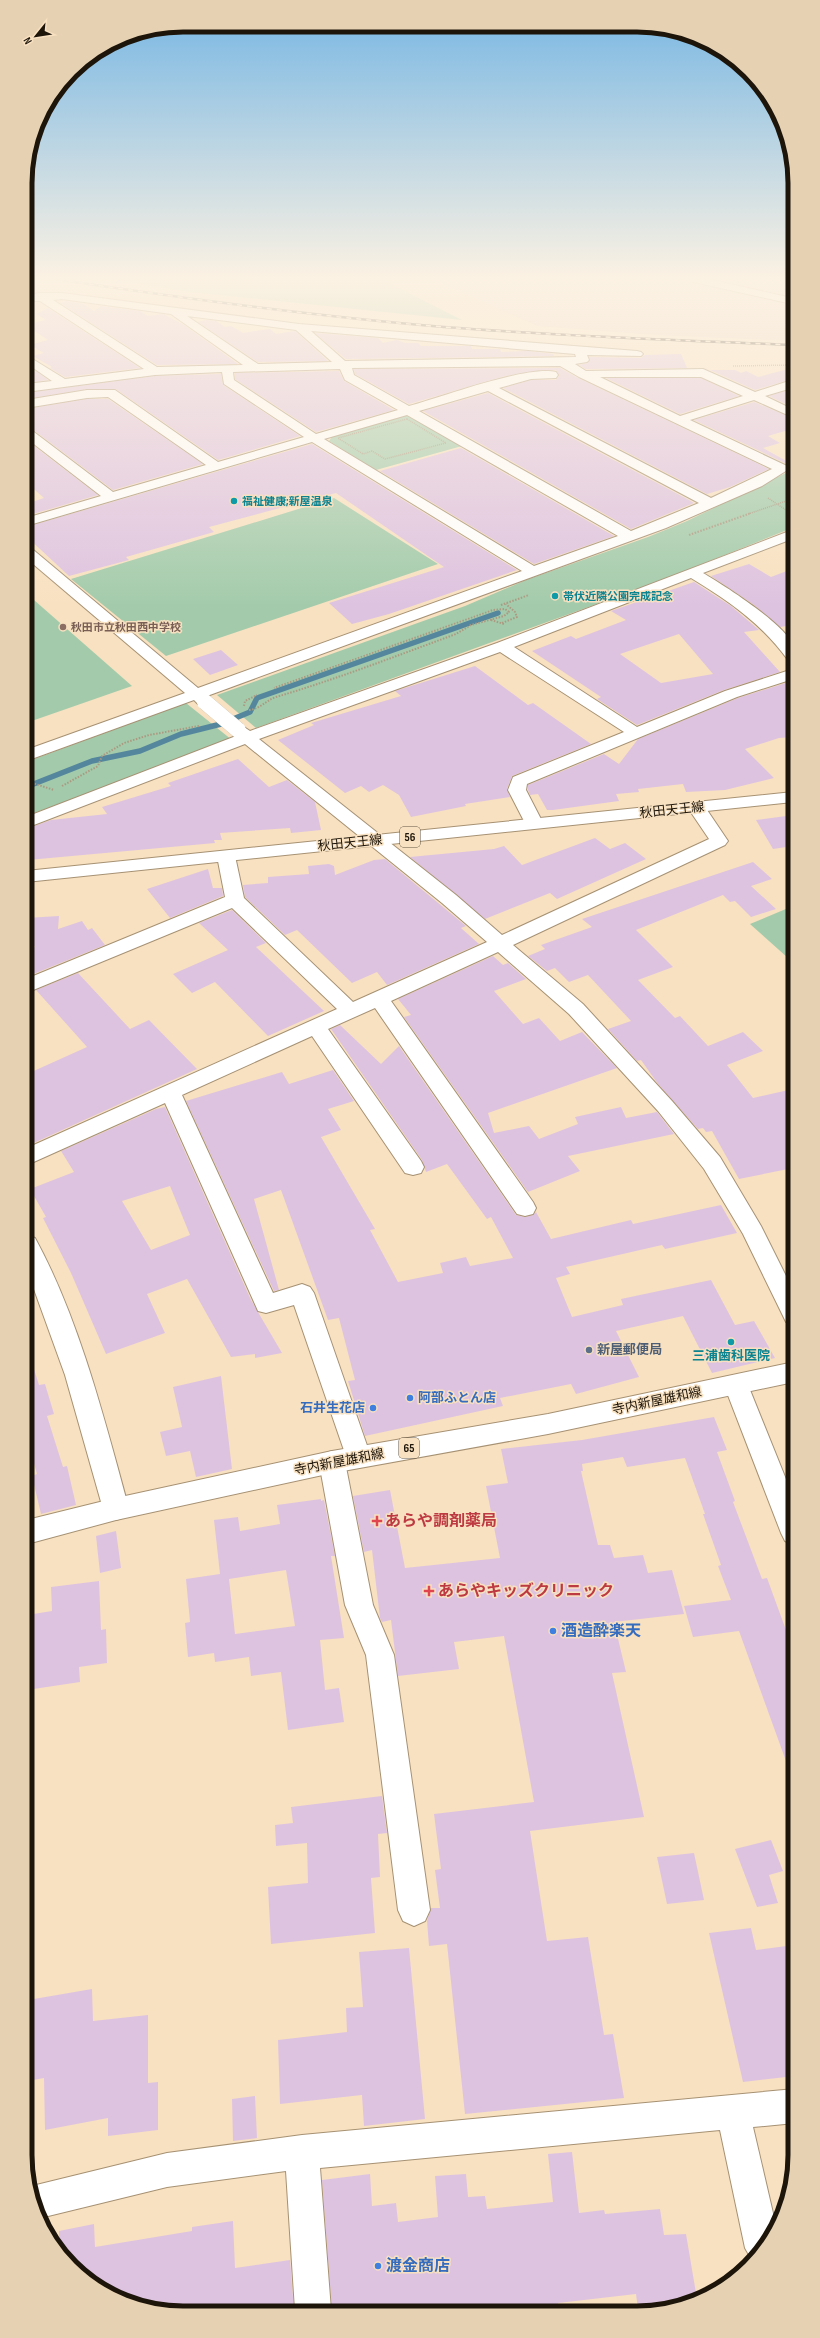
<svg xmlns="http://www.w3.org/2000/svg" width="820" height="2338" viewBox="0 0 820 2338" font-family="'Sofia Sans Condensed','Noto Sans JP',sans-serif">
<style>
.industrial{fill:#e9d7c7}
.green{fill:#a3cbab}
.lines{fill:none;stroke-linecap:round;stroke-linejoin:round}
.stream{stroke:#54879d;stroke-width:5.5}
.building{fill:#dec3e0;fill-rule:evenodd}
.minor-casing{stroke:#a69173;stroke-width:2}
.major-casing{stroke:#a69173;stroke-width:2}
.path-far1{stroke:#ab9981;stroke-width:1.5;stroke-dasharray:1 1;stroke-linecap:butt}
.path{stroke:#ab9981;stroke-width:2;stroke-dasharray:1.5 1.5;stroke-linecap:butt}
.minor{fill:#fff;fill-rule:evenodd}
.major{fill:#fff;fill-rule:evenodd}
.rail-casing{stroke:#524636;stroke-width:2.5}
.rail{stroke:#f8e1c1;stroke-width:1.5;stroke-dasharray:5;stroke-linecap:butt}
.minor-bridge-casing{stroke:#a69173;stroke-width:16;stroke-linecap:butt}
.minor-bridge{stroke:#fff;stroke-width:16}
.culture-dot{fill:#0f9aa8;stroke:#f8e1c1;stroke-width:1.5}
.education-dot{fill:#8d6e63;stroke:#f8e1c1;stroke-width:1.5}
.service-dot{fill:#5c6f8a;stroke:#f8e1c1;stroke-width:1.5}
.shop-dot{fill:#3f7fe0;stroke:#f8e1c1;stroke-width:1.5}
.health-dot{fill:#e0444e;stroke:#f8e1c1;stroke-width:1.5}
.labels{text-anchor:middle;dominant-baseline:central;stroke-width:3;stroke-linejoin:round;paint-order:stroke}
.far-culture-label{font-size:11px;font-weight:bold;fill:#0d838f;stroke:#f8e1c1;text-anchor:start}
.far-education-label{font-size:11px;font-weight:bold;fill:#785e54;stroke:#f8e1c1;text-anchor:start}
.shield{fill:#f8e1c1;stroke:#5f5241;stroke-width:1}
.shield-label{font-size:12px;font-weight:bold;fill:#1d150a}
.street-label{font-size:13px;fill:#1d150a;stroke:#f8e1c1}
.service-label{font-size:13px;font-weight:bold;fill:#4e5e75;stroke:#f8e1c1;text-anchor:start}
.culture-label{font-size:13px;font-weight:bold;fill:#0d838f;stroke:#f8e1c1}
.shop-label{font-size:13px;font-weight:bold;fill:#366cbe;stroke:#f8e1c1;text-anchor:start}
.near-health-label{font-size:16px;font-weight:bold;fill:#be3a42;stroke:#f8e1c1;text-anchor:start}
.near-shop-label{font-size:16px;font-weight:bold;fill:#366cbe;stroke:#f8e1c1;text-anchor:start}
.rim{fill:none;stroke:#1d150a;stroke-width:5}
</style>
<rect width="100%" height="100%" fill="#f8e1c1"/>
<!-- industrial -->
<path class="industrial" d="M429,278h363v63l-136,-6 -118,-9z"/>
<!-- green -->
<path class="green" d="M104,278h275l83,42 -271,-28z
M405,416h7l50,30 -86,24 -47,-29 3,-4z
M792,470v58l-132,53 -404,147 -39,-33 248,-89 61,-26 122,-43 39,-16z
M334,498l104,66 -272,92 -95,-77z
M26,593l106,93 -106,37z
M186,703l46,37 -206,76v-54z
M793,906v69l-5,-17 -38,-34z"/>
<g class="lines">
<!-- stream -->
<path class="stream" d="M26,787l66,-26 48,-10 41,-17 40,-10 29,-12 7,-14 241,-85"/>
</g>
<!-- building -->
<path class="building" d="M66,301l18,3 10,7 7,-5 39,5 8,5 15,-2 21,11 54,39 -81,1 -97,-62z
M48,308l92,60 -75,9 -15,-9 2,-1 -19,-11 11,-3 -14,-8 18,-5 -22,-15 20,-5 -10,-6z
M206,320l10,1 9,6 6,-1 12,7 27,-4 6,5 19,-3 33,30 -70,1 -60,-40z
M315,333l63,5 5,5 14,-3 8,3h13l3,3h50l1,3h28l1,3 27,-1 25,3 1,2 -208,3z
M681,354l6,14 -101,1 -7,-4 9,-2 1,-6 52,1 4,-3z
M560,368l18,10 191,91 -39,18 -23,7 -204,-106 28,-8h25l3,-4 -3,-6h-13l-38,6 -96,28 -54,-30 -1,-5z
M792,368v11l-37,11 -45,-20h25l6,3 5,-2 12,6z
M36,371l12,9 -22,3v-9z
M339,371l5,10 50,29 -78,22 -81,-53v-6z
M221,374l2,11 77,51 -82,24 -102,-71h-29l-61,10v-6l129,-17z
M606,378h95l38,18 -59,18z
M792,389v18l-23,-11z
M488,393l201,107 5,3 -63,26 -208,-118z
M87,399h21l95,65 -90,26 -82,-62 -5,-1v-18z
M754,402l38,16v11l-24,7 12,7 -17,5 27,15 -3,1 -93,-44z
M26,440l72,55 -72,21v-12l18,-6 -18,-16z
M312,444l205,126 -128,44 -37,10 -23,-21 115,-36 -108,-74 -127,34 5,5 -88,25 3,3 -60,16 -43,-40v-9z
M461,448l153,88 -80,28 -154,-93z
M749,564l22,13 21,-8 1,56 -13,2 -26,-22 -43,-29z
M694,582l37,24 28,24 -15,2 36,40 -56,18 -87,35 -40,-26 4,-2 -69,-46 39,-15 5,3 50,-19 -15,-9zM679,634l34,40 -52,9 -41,-29z
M221,650l17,15 -28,10 -17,-16z
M475,666l53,39 5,-2 58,41 -79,32 -5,13 3,8 -45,7 1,2 -55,11 -12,-22 -16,-10 -14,7 -8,-6 -16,7 -67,-53 36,-15 -3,-2 90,-27 -6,-5z
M789,682l4,4v51l-14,1 -34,11 29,29 -49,12 -39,2 -3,-8 -45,5 1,3 -23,2 3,7 -66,9h-6l-9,-16 -8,1 -2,-5v-5l76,-31 15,10 19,-25 100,-41z
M238,759l31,28 18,-7 28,22 6,28 -30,3 -1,-5 -70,5 2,7h-8l1,3 -187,17 -2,-31 25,-9 56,-6 -5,-7 69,-21 -3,-3z
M786,816l7,12v18l-20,3 -17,-29z
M595,838l15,11 15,-6 21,16 -89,40 -7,-6 -65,26 -75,-62 84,-8 10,-3 18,19z
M385,859l81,67 -5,2 18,16 -92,41 -10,-13 -25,11 -55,-53 -12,5 -40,-38 -2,-12 25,-2v-6l41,-3 -1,-8 21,-2 5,2 1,9 39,-15z
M753,862l19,17 -21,7 25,23 -25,8 -16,-16 -5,1 -7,-7 -87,35 37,37 -35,13 37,38 5,-2 28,30 35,-14 20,19 -36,14 26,33 40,-9v79l-54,11 -27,-48 -6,1 -3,-4 -5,1 -40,-45 -17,-24 -4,1 -29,-32 23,-8 -43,-46 -19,7 -14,-14 -8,3 -19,-15 17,-7 -4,-4 51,-18 -10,-8z
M208,869l5,19h9l1,8 -53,22 -23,-29z
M232,910l34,33 -10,4 68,64 -56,25 -53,-54 -23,11 -19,-19 55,-24 -29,-27z
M59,916l-1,13 24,-8 6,9 4,-2 13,17 -79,32v-27l9,-3 -9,-10v-19z
M493,956l10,9 5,-2 18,16 -32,12 29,33 16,-6 21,23 22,-9 35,36 -129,45 6,20 35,-7 10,13 39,-15 -3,-7 46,-10 5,11 31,-6 17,22 -106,22 12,15 -52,21 -124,-175 7,-2 -13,-16z
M78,973l52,56 19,-9 48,49 -170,77v-72l60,-27 -51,-57z
M340,1025l41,39 18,-18 117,169 9,2 8,-2 3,-3 15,27 80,-19 2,4 88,-19 16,28 -72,16 -3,-4 -96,22 4,7 -14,4 16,39 51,-12 -2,-6 90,-19 24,45 19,-4 21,37 -63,15 -29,-57 -67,15 23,46 -63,17 -5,-10 -71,14 3,8 -138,30 -17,-55 7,-1 -16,-62 -11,2 -47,-130 -27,9 25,91 -5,1 -88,-190 96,-29 7,12 44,-14 21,31 -26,8 13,21 -20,7 54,92 -5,1 28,52 45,-9 -3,-10 26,-6 4,9 43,-8 -22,-41 -4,2 -40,-55 -21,8 -4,-12 -91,-131z
M165,1107l86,193 31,53 -27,5v-4l-24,3 -44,-78 -40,15 18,39 -59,21 -35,-81 -28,-55 3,-1 -16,-28 44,-17 -13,-21 95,-42zM170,1186l20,49 -39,15 -29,-49z
M33,1366l6,19 6,-1 9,30 -7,2 16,51 4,-1 9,39 -35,9 -9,-38 5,-2 -10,-35v-72z
M221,1376l11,93 -36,8 -6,-26 -24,5 -6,-24 22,-5 -9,-40z
M714,1417l13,33 -10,2 18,49 -2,1 29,77 5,-1 27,74v123h-3l-52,-144 -46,6 -9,-31 47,-6 -13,-34 3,-1 -18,-51h2l-20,-56 -58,9 -4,-10 -41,7 1,7h-2l17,74h12l4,13 29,-3 5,18 24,-3 12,44 -70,8 12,50 -14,1 32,144 -114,14 17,110 41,-4 16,98 9,-1 11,64 -159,16 -18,-170 -18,2 -2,-25 4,-13h9l-5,-38 6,-1 -7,-55 100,-12 -30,-166 -50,6 5,27 -61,7 -7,-56 -9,2 -2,-4 -8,-68 -8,2 -11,-56 37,-6 15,78 95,-10 -14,-72 22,-3 -7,-34 81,-9z
M321,1499v2l3,-1 11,56h-4l13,82 -24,2 5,50 14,-2 5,34 -56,8 -7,-58 -30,4 -2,-19 -34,5 -1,-9 -26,4 -3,-34 5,-1 -4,-43 34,-5 -6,-54 24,-3 2,14 40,-7 -3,-19zM286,1570l9,56 -60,8 -6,-55z
M116,1531l5,37 -21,5 -4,-37z
M99,1581l2,49 5,-1 1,34 -28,4 1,15 -53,8v-75l25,-4 -1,-24z
M382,1796l5,37 -9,1 2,43 -9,1 4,55 -104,11 -3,-57 40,-4 -1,-40 -31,3 -1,-21 18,-2 -2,-16z
M771,1840l12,31 -14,4 9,28 -21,4 -22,-58z
M694,1853l10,47 -37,4 -10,-47z
M751,1928l5,22 38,-5 1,131 -52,6 -34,-149z
M409,1948l16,171 -61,7 -2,-31 -82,9 -2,-64 69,-8 -1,-24 17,-1 -4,-55z
M92,1989l1,32 55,-6v68l10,-1v48l-50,6v-18l-63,12 -1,-52 -16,3v-81z
M255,2096l2,42 -24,3 -1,-42z
M572,2152l7,61 25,-3 1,4 55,-5 4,26 22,-1 11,65 -16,6 -43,4 -2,-15 -78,9 1,7h-227l-10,-130 48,-6 2,32 24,-3 2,19 40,-5 -3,-41 31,-2 2,23 17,-1 2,13 66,-7 -5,-48z
M233,2221l2,47 55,-8 4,50h-141l-40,-13 -41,-30 -13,-16v-20l35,-7 1,23 97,-16v-4z"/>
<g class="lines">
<defs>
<path id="minor" d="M684,278h20l88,20v6l-103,-23z
M40,293h22l237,31 338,27 4,1 2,2 -2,2 -54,-1 2,5 -2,2 -12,2 11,7 117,-2 52,23 37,-12v8l-27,8 27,13v8l-38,-17 -64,20 97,46 2,3 -27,17 -96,42 -459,168 6,6 -2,3h-12l-5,-5 -168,61v-11l159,-57 -159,-135v-11l5,1 167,140 324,-117 -210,-129 -286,84v-8l75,-22 -75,-58v-10l4,1 83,63 93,-27 -98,-68 -21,1 -61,10v-8l61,-10h28l103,72 86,-25 -80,-53 -2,-12 -67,3 -129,17v-8l26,-3 -26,-18v-8l39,24 79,-10 -104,-68h-14v-6zM62,299l109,15 72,51 -86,2 -104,-67zM187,316l109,14 36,32 -74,2zM311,331l264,23 1,3 -231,4zM560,366l19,11 193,92 -61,29 -212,-110 32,-9 25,-1 2,-3 -2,-3c-29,-7 -114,25 -147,34l-55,-31 -2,-7zM340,369l5,11 53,30 -82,24 -82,-54 -1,-8zM600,377h101l42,19 -63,20zM488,391l211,112 -68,28 -212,-120zM407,415l211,121 -84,30 -210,-127z
M792,530v9l-89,34c19,11 85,53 90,73 1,5 0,11 0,16l-5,-2c-26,-36 -59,-59 -97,-82l-177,69 123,80 88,-36 68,-22v10l-56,18 -210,87 -1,6 17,33 -3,4h-12l-3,-4 -17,-33 5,-13 111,-45 -124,-80 -241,87 197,156 46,40 207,-96 -21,-31 3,-4h12l25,37 -3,4 -212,100 70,59 89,97 48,56 41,69 32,64 1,34 -8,-2 -43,-88 -39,-65 -46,-58 -89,-97 -71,-62 -107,49 142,201 3,6 -3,6 -8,2 -8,-2 -142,-206 -47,21 93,132 3,6 -3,6 -8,2 -8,-2 -93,-137 -130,59 91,198 29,-9 8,3 4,6 57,164 -4,8 -9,3 -9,-3 -55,-160 -28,8 -8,-2 -93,-208 -138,62v-17l310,-139 -105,-101 -206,85v-14l199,-82 -8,-41 3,-4h12l3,4 9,42 109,104 134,-60 -45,-39 -197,-159 -219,84v-11l210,-81 -6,-6 2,-3h12l6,4 247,-88z
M27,1235l8,3c44,80 70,183 94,271l-4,8 -9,3 -9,-3 -4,-8 -38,-134 -38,-105z
M736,1375l9,3 3,7 46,114v46l-9,-4 -4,-8 -57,-148 3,-7z
M332,1451l9,3 4,8 28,143 21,50 36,255 -5,11 -11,5 -11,-5 -5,-11 -32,-255 -21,-50 -26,-143 4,-8z
M795,2089v34l-42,4 23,99 -23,36 -8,-14 -25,-118 -400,38 11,142h-36l-9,-139 -119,16 -127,31 -12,-31 139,-34 135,-18z"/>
<path id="major" d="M793,792v10l-767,80v-11z
M794,1362v20l-246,52 -216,39 -216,47 -89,24v-24l89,-22 216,-47 216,-37z"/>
</defs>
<!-- minor casing -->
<use href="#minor" class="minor-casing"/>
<!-- major casing -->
<use href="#major" class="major-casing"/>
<!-- path-far1 -->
<path class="path-far1" d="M733,366l59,-1
M407,419l39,24 -61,16 -13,-8 -9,3 -25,-16z
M768,498l24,16
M748,514l44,-15"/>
<!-- path -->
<path class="path" d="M689,535l62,-22
M501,605l28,-10
M491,620l13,4
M502,623l15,-6 -2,-5 -9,-8
M244,706l1,-5 12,-6
M249,710c11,-1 16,-9 27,-13 61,-18 120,-41 180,-63l15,-9 33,-9 5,-4 -4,-3 -12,1 -219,78
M26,781l28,9
M62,786l36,-20 4,-10 22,-13 25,-8 50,-9"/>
<!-- minor -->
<use href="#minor" class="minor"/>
<!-- major -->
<use href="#major" class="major"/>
<defs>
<path id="rail" d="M49,278c131,20 262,38 395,49 116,9 232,13 348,18"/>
</defs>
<!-- rail casing -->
<use href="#rail" class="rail-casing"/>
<!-- rail -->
<use href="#rail" class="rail"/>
<defs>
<path id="minor-bridge" d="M205,702l33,28"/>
</defs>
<!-- minor-bridge casing -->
<use href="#minor-bridge" class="minor-bridge-casing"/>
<!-- minor-bridge -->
<use href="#minor-bridge" class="minor-bridge"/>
</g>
<!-- sky -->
<linearGradient id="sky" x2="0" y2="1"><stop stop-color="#76b6e3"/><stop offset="0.46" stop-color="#fcf2e3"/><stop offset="1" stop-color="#fcf2e3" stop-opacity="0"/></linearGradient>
<rect width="820" height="606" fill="url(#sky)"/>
<!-- markers -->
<g class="culture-dot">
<circle cx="234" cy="501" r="4"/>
<circle cx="555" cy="596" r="4"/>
<circle cx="731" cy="1342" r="4"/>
</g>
<circle class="education-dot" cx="63" cy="627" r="4"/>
<circle class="service-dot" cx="589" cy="1350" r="4"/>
<g class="shop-dot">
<circle cx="410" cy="1398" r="4"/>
<circle cx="373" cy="1408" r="4"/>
<circle cx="553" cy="1631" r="4"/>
<circle cx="378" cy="2266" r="4"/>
</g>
<g class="health-dot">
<path d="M375 1515h4v4h4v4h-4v4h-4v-4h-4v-4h4z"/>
<path d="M427 1585h4v4h4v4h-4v4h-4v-4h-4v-4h4z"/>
</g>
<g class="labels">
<!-- far-culture labels -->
<g class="far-culture-label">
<text x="242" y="501">福祉健康;新屋温泉</text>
<text x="563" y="596">帯伏近隣公園完成記念</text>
</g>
<!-- far-education labels -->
<g class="far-education-label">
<text x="71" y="627">秋田市立秋田西中学校</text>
</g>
<!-- shield labels -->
<g class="shield">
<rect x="400" y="827" width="20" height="20" rx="3"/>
<rect x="399" y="1438" width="20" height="20" rx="3"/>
</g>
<g class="shield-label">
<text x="410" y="837">56</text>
<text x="409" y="1448">65</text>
</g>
<!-- street labels -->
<g class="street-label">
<text transform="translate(672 810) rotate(-6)">秋田天王線</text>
<text transform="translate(350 843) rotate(-6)">秋田天王線</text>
<text transform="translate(657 1401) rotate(-12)">寺内新屋雄和線</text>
<text transform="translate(339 1462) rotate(-11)">寺内新屋雄和線</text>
</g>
<!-- service labels -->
<g class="service-label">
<text x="597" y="1350">新屋郵便局</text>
</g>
<!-- culture labels -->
<g class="culture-label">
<text x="731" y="1356">三浦歯科医院</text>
</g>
<!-- shop labels -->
<g class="shop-label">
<text x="418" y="1398">阿部ふとん店</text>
<text x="365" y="1408" text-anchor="end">石井生花店</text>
</g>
<!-- near-health labels -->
<g class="near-health-label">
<text x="385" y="1521">あらや調剤薬局</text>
<text x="438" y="1591">あらやキッズクリニック</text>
</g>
<!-- near-shop labels -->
<g class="near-shop-label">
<text x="561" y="1631">酒造酔楽天</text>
<text x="386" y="2266">渡金商店</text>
</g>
</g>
<!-- crop -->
<path d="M0 0H820V2338H0ZM183 32H637A151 151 0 0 1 788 183V2155A151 151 0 0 1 637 2306H183A151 151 0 0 1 32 2155V183A151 151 0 0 1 183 32Z" fill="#e6d1b2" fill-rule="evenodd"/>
<path class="rim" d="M183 32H637A151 151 0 0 1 788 183V2155A151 151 0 0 1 637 2306H183A151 151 0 0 1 32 2155V183A151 151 0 0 1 183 32Z"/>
<!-- north arrow -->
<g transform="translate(36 36) rotate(240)" stroke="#f8e1c1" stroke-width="3" paint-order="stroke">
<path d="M0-3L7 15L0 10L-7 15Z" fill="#1d150a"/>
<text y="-6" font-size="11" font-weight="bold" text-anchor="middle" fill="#1d150a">N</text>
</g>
</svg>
